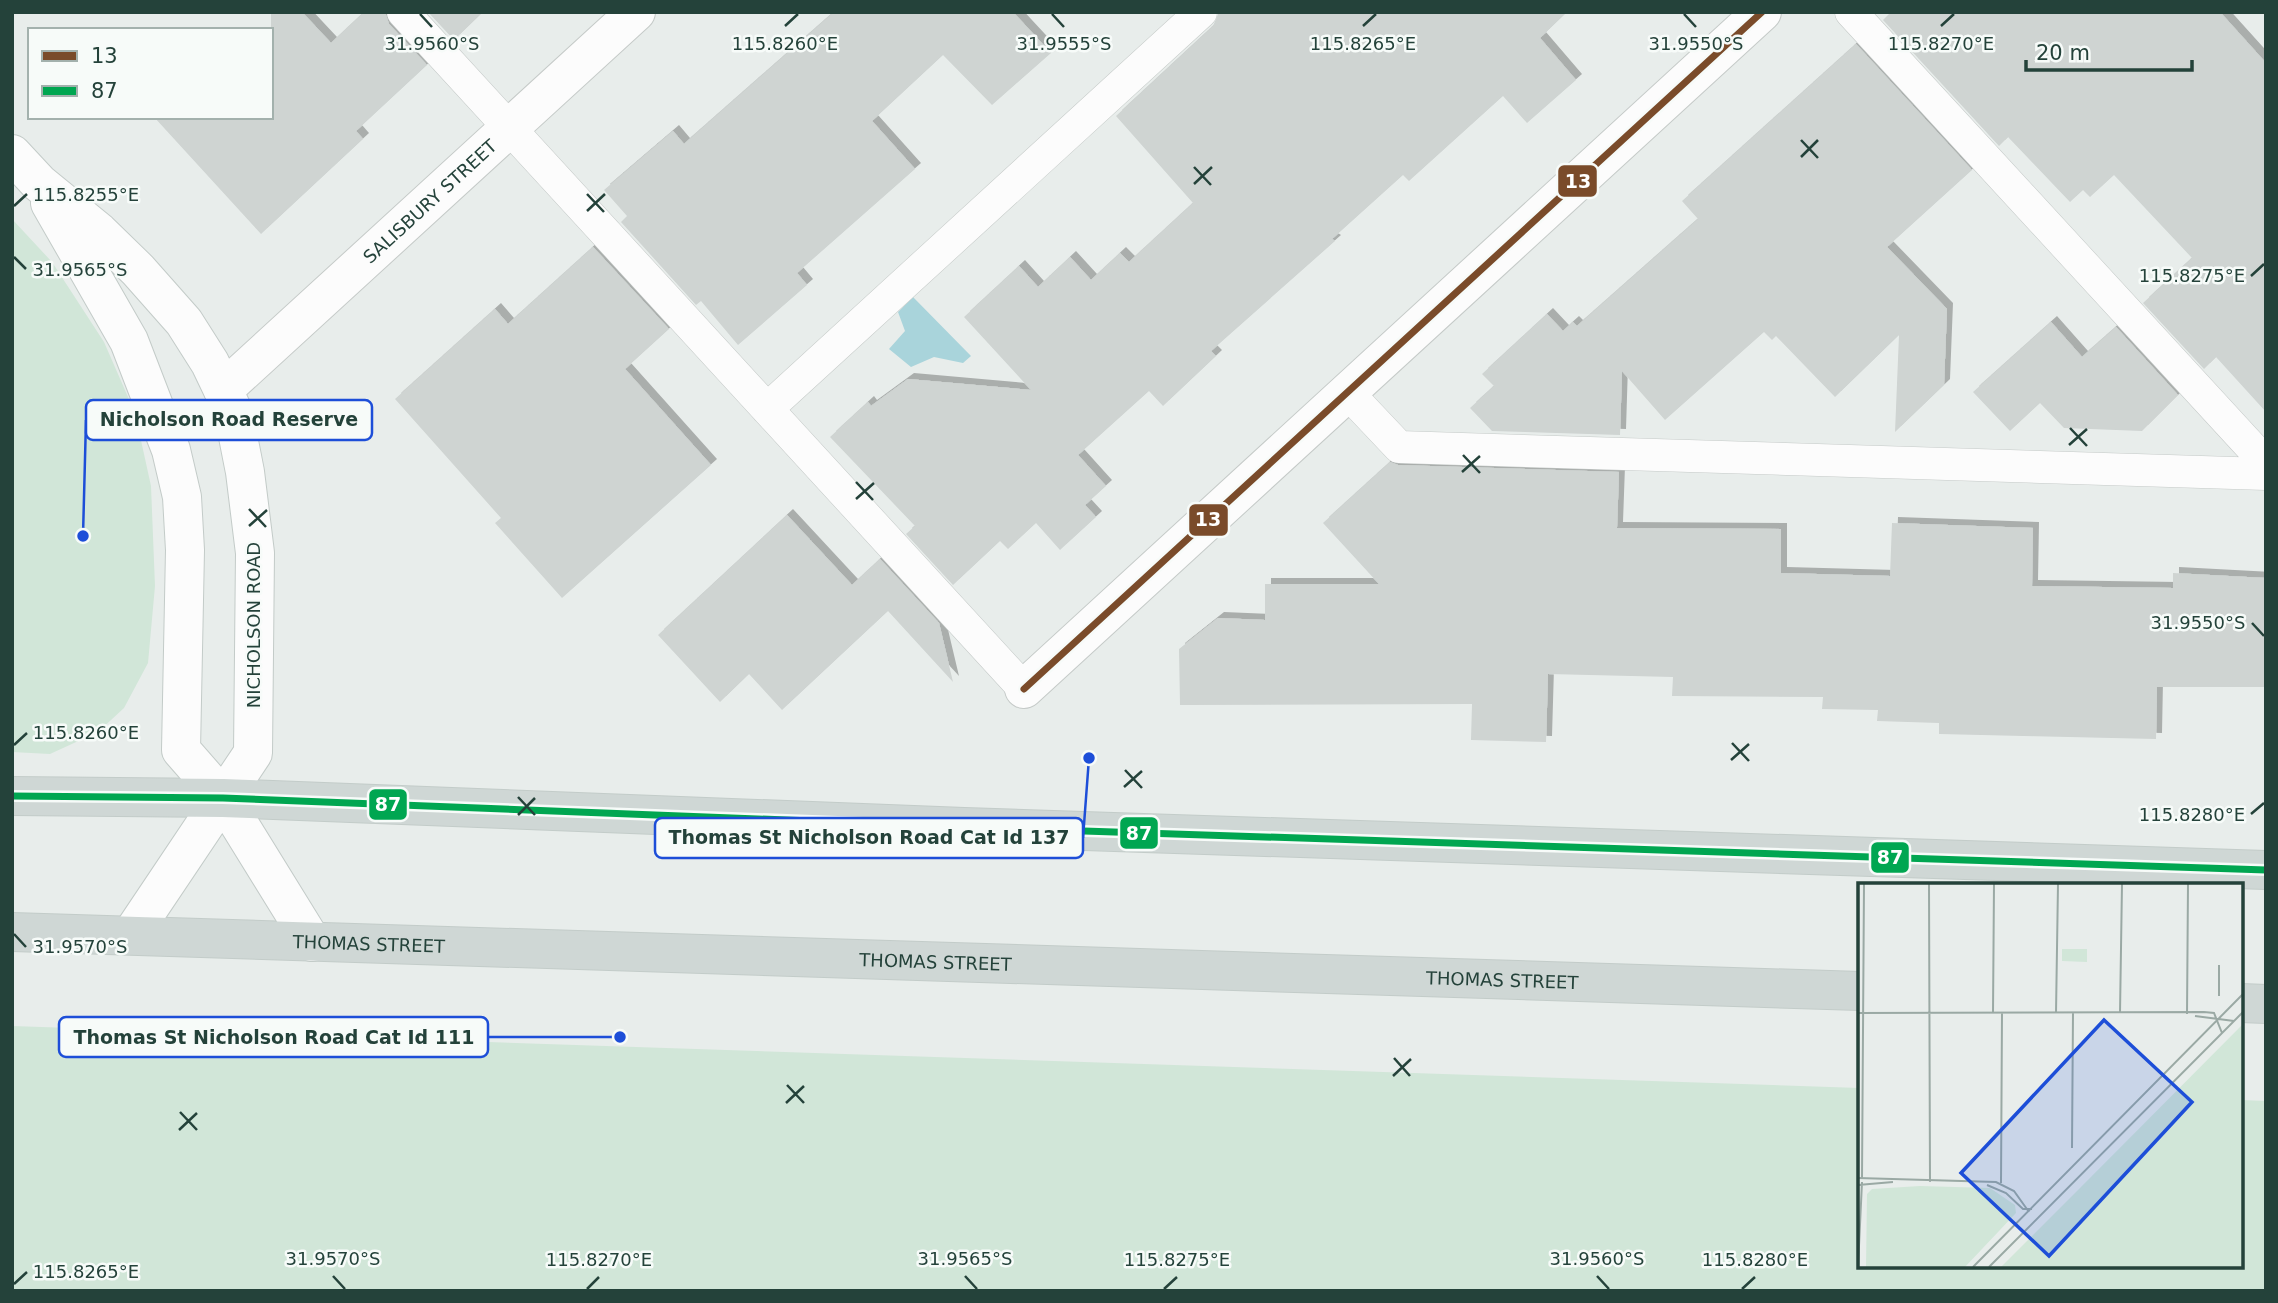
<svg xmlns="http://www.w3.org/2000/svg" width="2278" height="1303" viewBox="0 0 2278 1303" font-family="'DejaVu Sans',sans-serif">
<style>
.green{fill:#d1e6d8}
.water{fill:#a9d4db}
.building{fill:#cfd4d2;filter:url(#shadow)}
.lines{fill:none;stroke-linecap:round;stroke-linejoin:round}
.lane-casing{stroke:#c5cac8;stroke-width:33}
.street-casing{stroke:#c5cac8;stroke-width:40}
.secondary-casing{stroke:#c3cbc8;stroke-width:40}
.primary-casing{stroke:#c3ccc9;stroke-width:40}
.lane{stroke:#fcfcfc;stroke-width:32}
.street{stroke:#fcfcfc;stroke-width:38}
.secondary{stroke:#fcfcfc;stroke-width:38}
.primary{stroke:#cfd7d5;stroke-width:38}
.bus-1-casing{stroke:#f7fbf9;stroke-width:12}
.bus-2-casing{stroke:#f7fbf9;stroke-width:12}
.bus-1{stroke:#7a4b2a;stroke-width:7}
.bus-2{stroke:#00a651;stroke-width:7}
.ticks{fill:none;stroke:#24423a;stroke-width:2.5}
.labels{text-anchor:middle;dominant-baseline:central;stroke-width:5;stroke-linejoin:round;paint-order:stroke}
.street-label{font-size:18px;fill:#24423a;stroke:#f7fbf9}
.inset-road{fill:none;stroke:#9aa9a4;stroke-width:2}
.view{fill:#1d4ed8;fill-opacity:0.15;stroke:#1d4ed8;stroke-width:3.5}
.inset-edge{fill:none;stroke:#24423a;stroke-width:3.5}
.ticks-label{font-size:18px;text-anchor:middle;fill:#24423a;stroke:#f7fbf9;stroke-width:5;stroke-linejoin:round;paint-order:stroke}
.leader{fill:none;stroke:#1d4ed8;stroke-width:2.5}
.callout-dot{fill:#1d4ed8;stroke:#f7fbf9;stroke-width:2.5}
.callout{fill:#f7fbf9;stroke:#1d4ed8;stroke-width:2.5}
.callout-label{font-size:19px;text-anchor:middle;font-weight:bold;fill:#24423a}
.line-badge{stroke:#f7fbf9;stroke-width:2.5}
.badge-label{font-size:19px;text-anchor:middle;font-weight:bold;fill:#fff}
</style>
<defs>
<filter id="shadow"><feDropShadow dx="6" dy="-6" stdDeviation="0" flood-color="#0004"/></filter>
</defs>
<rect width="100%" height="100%" fill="#e8edeb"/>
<!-- green -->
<path class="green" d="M12,219l40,43 52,80 31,71 16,73 4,100 -7,77 -24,45 -26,24 -48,22 -38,-2z
M12,1026l1848,62v178h381v-166l25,1v190h-2254z"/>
<!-- water -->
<path class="water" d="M913,297l58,59 -8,7 -29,-6 -23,10 -22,-18 16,-18 -7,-19z"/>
<!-- building -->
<path class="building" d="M271,12h31l29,31 33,-31h21l4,12 38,41 -71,66 7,8 -102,95 -107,-117h117z
M428,12h55l-29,28z
M834,12h179l38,41 -59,52 -49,-50 -71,66 43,48 -118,104 10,12 -69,60 -37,-44 -5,4 -75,-83 6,-6 -23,-26 69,-59 11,13z
M1219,12h348l-27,26 36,42 -49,43 -24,-27 -94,85 -6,-6 -71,64 3,2 -124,110 5,5 -53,50 -14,-15 -71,64 28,31 -21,19 11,12 -36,33 -24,-27 -28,26 -8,-8 -47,44 -47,-51 9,-8 -85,-89 38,-35 3,4 37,-27 123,11 -67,-73 55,-51 19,21 32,-30 21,23 29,-27 9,9 64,-59 -77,-87 97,-90z
M1891,12h329l46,51v349l-50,-55 -12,12 -61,-66 49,-45 -78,-83 -24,22 -7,-7 -13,12 -62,-65 -9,9 -116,-126z
M1856,44l116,126 -85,77 60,62 -3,76 -49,47 4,-97 -64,62 -59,-61 -4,4 -8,-8 -99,88 -43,-49 -2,64 -128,-4 -22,-23 24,-22 -12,-12 65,-60 16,17 10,-9 4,4 121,-107 -16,-18z
M593,247l76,82 -44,40 86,96 -149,133 -67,-75 6,-5 -106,-119 100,-90 13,15z
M2051,322l31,35 34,-30 62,68 -36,36 -78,-3 -24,-25 -30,28 -37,-39z
M1390,462l8,3 221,7 -2,56 164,1v44l109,3 2,-53 141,5 -1,58 141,2v-15l93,5 -2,109h-107l-1,52 -217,-5v-11l-62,-2 1,-11 -56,-1 1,-12 -151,-1 1,-19 -125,-3 -2,68 -75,-2 1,-36 -292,1 -1,-56 39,-31 47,2v-36h114l-56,-61z
M787,515l65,70 28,-26 59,64 14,59 -65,-71 -106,99 -33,-36 -29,28 -62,-67z"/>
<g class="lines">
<defs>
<path id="lane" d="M403,12l621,677
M1851,12l415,451
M1347,392l52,55 867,27
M767,409l434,-397"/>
<g id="street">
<path id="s1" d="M223,390l413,-378"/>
<path d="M1024,689l738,-677"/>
</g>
<path id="secondary" d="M12,154l27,29 60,49 39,38 46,52 26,41 23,48 12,61 10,81 -2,200 -122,182
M50,203l79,138 42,109 11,47 3,53 -4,200 42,48 89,144"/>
<g id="primary">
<path d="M12,796l211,2 741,29 1302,43"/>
<path id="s2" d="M12,932l1848,59"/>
<path d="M2241,1003l25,1"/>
</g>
</defs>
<!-- lane casing -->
<use href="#lane" class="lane-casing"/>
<!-- street casing -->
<use href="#street" class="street-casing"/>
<!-- secondary casing -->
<use href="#secondary" class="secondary-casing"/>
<!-- primary casing -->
<use href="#primary" class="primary-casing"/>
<!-- lane -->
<use href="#lane" class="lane"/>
<!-- street -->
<use href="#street" class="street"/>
<!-- secondary -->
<use href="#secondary" class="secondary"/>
<!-- primary -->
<use href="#primary" class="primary"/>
<defs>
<path id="bus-1" d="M1024,689l738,-677"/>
<path id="bus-2" d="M12,796l211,2 741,29 1302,43"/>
</defs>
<!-- bus-1 casing -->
<use href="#bus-1" class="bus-1-casing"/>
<!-- bus-2 casing -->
<use href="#bus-2" class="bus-2-casing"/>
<!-- bus-1 -->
<use href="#bus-1" class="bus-1"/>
<!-- bus-2 -->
<use href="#bus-2" class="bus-2"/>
</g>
<!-- ticks -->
<path class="ticks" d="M420,14l12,13M1052,14l12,13M1684,14l12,13M785,26l13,-12M1363,26l13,-12M1941,26l13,-12M1801,140l17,18M1801,157l17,-17M1194,167l17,18M1194,184l18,-17M587,194l17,18M14,206l13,-12M587,211l18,-17M14,257l12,12M2251,276l13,-12M2070,428l17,18M2069,445l18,-16M1463,455l17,18M1462,472l18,-16M856,482l17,18M856,499l18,-16M249,509l17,18M249,526l18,-16M2252,623l12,13M1732,743l17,18M14,745l13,-12M1731,760l18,-16M1125,770l17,18M1124,787l18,-16M518,797l17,18M2251,814l13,-11M518,815l17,-17M14,934l12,13M1394,1058l16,18M1393,1076l18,-17M787,1085l17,18M786,1103l18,-17M180,1112l17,18M179,1130l18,-17M333,1276l12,13M965,1276l12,13M1597,1276l12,13M14,1284l13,-12M587,1289l12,-12M1164,1289l13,-12M1742,1289l13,-12"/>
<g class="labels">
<!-- street labels -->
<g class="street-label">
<text stroke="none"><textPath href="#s1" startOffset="280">SALISBURY STREET</textPath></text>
<text transform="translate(253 625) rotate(-90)">NICHOLSON ROAD</text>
<text stroke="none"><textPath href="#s2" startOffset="357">THOMAS STREET</textPath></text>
<text stroke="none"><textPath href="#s2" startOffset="924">THOMAS STREET</textPath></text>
<text stroke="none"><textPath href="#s2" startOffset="1491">THOMAS STREET</textPath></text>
</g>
</g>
<!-- overview -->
<g transform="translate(1858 883)">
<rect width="385" height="385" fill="#e8edeb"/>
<path d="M204,66h25v13l-25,-1zM385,141v243h-242l75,-75zM62,303l70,2 25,17 1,8 -51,54h-99l1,-73 5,-5z" fill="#d1e6d8"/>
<path class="inset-road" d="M71,1l1,298M361,113v-31M135,129l1,-128M0,130l346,-1 10,1 8,20M198,130l2,-129M262,130l2,-129M329,131l1,-130M337,133l39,5M214,265l1,-135M0,295l138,4 18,9 15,21M4,295l2,-294M143,300l1,-171M0,302l35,-3M129,302l19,8 17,16h9M0,384l4,-85M115,384l270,-273M131,384l254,-255"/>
<path class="view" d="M246,137l88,82 -143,154 -88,-83z"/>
<rect width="385" height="385" class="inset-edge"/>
</g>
<g class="ticks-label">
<text x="1363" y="50">115.8265°E</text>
<text x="785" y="50">115.8260°E</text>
<text x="1941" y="50">115.8270°E</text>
<text x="432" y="50">31.9560°S</text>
<text x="1696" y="50">31.9550°S</text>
<text x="1064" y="50">31.9555°S</text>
<text x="86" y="201">115.8255°E</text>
<text x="80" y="276">31.9565°S</text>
<text x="2192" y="282">115.8275°E</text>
<text x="2198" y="629">31.9550°S</text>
<text x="86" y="739">115.8260°E</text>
<text x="2192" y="821">115.8280°E</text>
<text x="80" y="953">31.9570°S</text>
<text x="333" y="1265">31.9570°S</text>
<text x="965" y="1265">31.9565°S</text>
<text x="1597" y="1265">31.9560°S</text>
<text x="599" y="1266">115.8270°E</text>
<text x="1177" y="1266">115.8275°E</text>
<text x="1755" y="1266">115.8280°E</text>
<text x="86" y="1278">115.8265°E</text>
</g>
<!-- callouts -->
<path class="leader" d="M83 536L86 420M1089 758L1083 838M620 1037L488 1037"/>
<g class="callout-dot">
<circle cx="83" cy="536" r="7"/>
<circle cx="1089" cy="758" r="7"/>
<circle cx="620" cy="1037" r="7"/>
</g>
<g class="callout">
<rect x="86" y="400" width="286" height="40" rx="7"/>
<rect x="655" y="818" width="428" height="40" rx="7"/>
<rect x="59" y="1017" width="429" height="40" rx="7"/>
</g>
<g class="callout-label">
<text x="229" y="426">Nicholson Road Reserve</text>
<text x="869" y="844">Thomas St Nicholson Road Cat Id 137</text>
<text x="274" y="1044">Thomas St Nicholson Road Cat Id 111</text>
</g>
<g class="line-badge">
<rect x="1557" y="164" width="41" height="34" rx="7" fill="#7a4b2a"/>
<rect x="1188" y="503" width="41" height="34" rx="7" fill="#7a4b2a"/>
<rect x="368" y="788" width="40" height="33" rx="7" fill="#00a651"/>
<rect x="1119" y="816" width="40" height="34" rx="7" fill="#00a651"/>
<rect x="1870" y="841" width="40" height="33" rx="7" fill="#00a651"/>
</g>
<g class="badge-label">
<text x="1578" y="188">13</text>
<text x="1208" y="526">13</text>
<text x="388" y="811">87</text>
<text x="1139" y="840">87</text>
<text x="1890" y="864">87</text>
</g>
<!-- border -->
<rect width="2278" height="1303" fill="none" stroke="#24423a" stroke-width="28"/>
<!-- legend -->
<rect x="28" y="28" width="245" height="91" fill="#f7fbf9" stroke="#a3b1ad" stroke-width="2"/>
<rect x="42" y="51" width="35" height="10" fill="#7a4b2a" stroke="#a3b1ad" stroke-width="2"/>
<text x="91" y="63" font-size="21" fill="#24423a">13</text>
<rect x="42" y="86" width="35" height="10" fill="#00a651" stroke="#a3b1ad" stroke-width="2"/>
<text x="91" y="98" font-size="21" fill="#24423a">87</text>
<!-- scale -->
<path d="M2026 60v10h166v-10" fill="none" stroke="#24423a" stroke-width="3.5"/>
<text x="2036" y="60" font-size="21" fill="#24423a" stroke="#f7fbf9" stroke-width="5" paint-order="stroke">20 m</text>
</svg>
